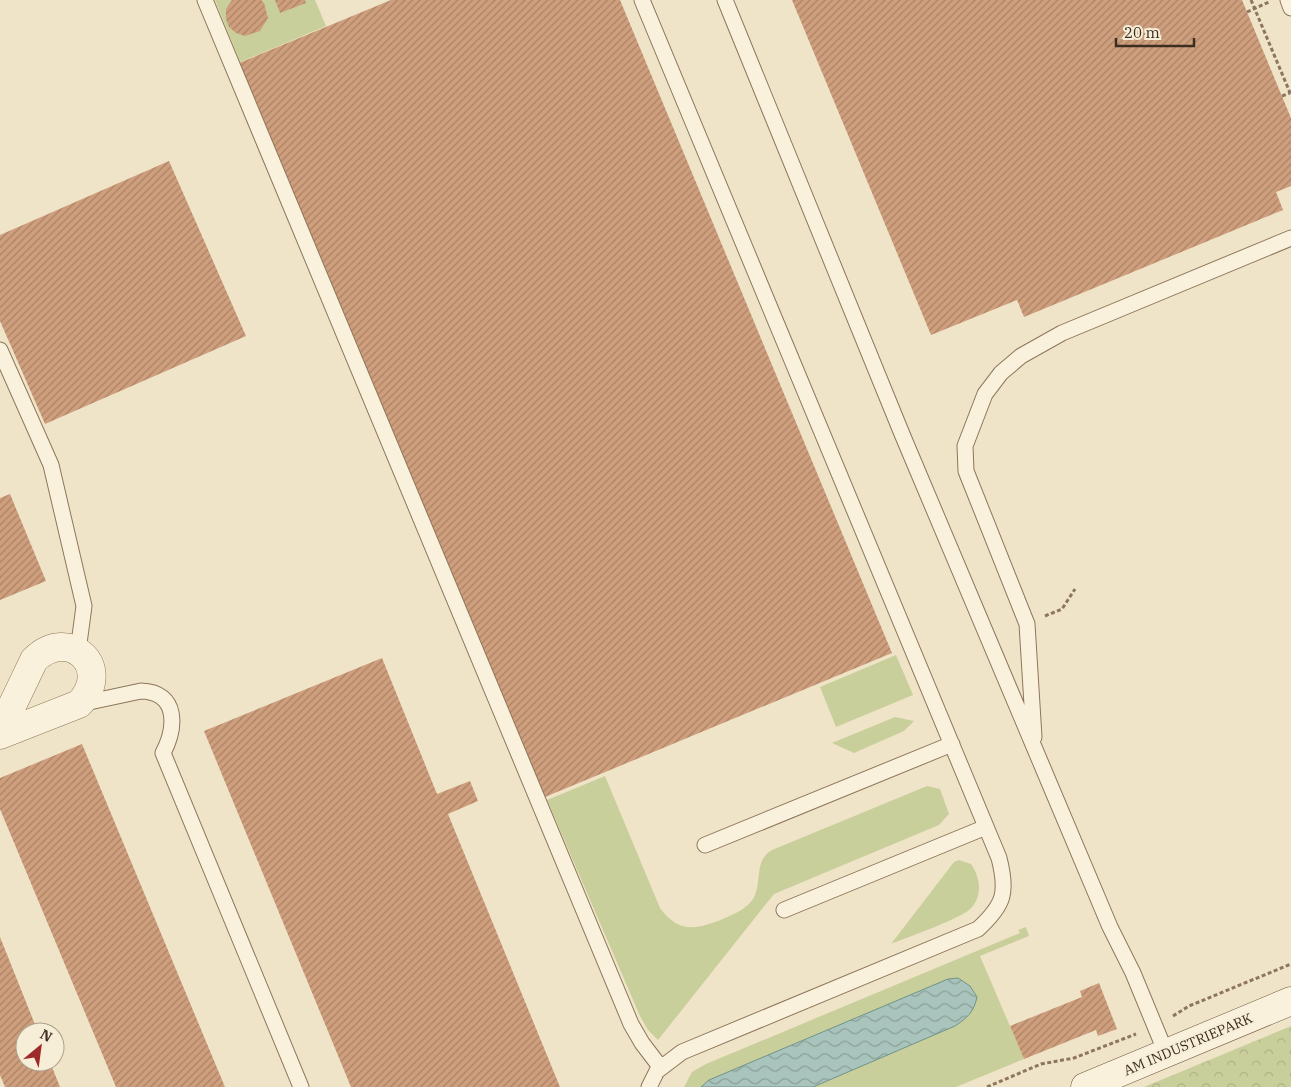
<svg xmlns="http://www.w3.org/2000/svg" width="1291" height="1087" viewBox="0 0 1291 1087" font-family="'IBM Plex Serif',serif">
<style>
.green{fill:#c9cf9b}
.forest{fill:url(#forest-crowns)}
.water{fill:url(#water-waves);stroke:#6f938a}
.building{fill:url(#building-hatch)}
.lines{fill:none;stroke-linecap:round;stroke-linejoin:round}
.lane-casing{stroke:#8d765c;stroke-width:17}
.street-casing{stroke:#8d765c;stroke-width:29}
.secondary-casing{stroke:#6f573f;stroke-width:29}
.path{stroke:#8d765c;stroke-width:3;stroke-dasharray:4 2.5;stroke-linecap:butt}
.lane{stroke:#faf1dc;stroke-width:15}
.street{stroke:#faf1dc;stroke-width:28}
.secondary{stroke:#faf1dc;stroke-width:28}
.labels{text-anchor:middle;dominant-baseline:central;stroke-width:5;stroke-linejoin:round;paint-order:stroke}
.street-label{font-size:14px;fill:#3d2e20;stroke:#f7eed8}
</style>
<defs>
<pattern id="forest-crowns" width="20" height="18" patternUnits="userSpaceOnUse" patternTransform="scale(1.25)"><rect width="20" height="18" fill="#c9cf9b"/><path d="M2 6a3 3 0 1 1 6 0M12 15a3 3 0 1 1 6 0" fill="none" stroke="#aeb285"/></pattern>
<pattern id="water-waves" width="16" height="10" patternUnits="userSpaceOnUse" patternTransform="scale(1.25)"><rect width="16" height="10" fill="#a9c4bc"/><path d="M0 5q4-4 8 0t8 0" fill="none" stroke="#8ba098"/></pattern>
<pattern id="building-hatch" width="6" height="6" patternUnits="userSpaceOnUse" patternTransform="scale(1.25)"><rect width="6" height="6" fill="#cf9f7d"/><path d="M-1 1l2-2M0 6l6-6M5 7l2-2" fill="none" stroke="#a98266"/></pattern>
</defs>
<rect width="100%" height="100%" fill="#f0e4c8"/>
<!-- green -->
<path class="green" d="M215,0h100l11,26 -86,36z
M896,655l17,40 -77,32 -16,-40z
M895,717l19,4 -10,10 -50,22 -22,-10z
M605,776l55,132c20,27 38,21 65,10 11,-5 21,-9 28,-19 10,-17 0,-38 19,-49l155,-64 13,3 9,25 -10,11 -165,69 -116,146 -10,-10 -8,-14 -93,-216z
M959,860l12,4c10,14 12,34 -2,46 -12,10 -61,27 -78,34l63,-82z
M1026,927l3,9 -49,20 44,103 -68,28h-272l8,-15 14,-8 314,-131 -2,-3z"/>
<!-- forest -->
<path class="forest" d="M1291,1026v61h-147z"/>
<!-- water -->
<path class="water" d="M958,978l12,8 7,11c-3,15 -10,21 -22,29l-142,61h-112l8,-7 239,-101z"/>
<!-- building -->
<path class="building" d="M232,0h29l3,3 4,15 -8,13 -15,5 -9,-3 -7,-6 -3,-8v-10z
M275,0h30l1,3 -26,10z
M391,0h229l272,653 -347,144 -306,-734z
M792,0h450l49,118v68l-15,6 7,18 -259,107 -7,-17 -86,35z
M169,161l77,175 -201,88 -45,-103v-86z
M10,494l36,87 -46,19v-102z
M382,658l55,136 33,-13 8,20 -30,13 112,273h-209l-147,-356z
M82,744l143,343h-109l-116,-278v-31z
M0,937l38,95h-13v30h25l10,25h-55l-5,-12z
M1099,983l18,46 -19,7 -2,-6 -72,29 -14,-33 72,-29 -2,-6z"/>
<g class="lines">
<defs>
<path id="lane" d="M205,0l426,1024 11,19 19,25
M642,0l357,858c9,35 5,47 -21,71l-296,123 -25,19 -8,16
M725,0l177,434 208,493 23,46 33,80
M1288,0l3,8
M0,350l51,115 33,141 -6,45
M80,704l61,-13c38,1 35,37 22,62l138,334
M1034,737l-7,-113 -61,-153 -1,-25 20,-52 16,-21 20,-17 41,-23 229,-95
M705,845l247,-101
M784,910l202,-83"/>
<path id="street" d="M0,731l34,-71c35,-35 80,8 45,44l-79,31"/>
<path id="secondary" d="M1085,1087l206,-86"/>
</defs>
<!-- lane casing -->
<use href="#lane" class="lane-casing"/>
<!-- street casing -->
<use href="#street" class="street-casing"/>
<!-- secondary casing -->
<use href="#secondary" class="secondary-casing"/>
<!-- path -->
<path class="path" d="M1251,0l40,95
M1247,12l22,-10
M1282,96l8,-3
M1045,616l17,-7 13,-20
M1173,1016l16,-10 102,-42
M987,1087l54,-23 33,-6 62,-24"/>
<!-- lane -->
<use href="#lane" class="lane"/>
<!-- street -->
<use href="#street" class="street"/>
<!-- secondary -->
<use href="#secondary" class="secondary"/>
</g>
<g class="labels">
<!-- street labels -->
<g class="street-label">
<text transform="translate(1188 1044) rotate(-23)">AM INDUSTRIEPARK</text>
</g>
</g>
<!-- north arrow -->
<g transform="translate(40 1047) rotate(29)"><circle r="24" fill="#f7eed8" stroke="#ada18e"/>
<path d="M0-4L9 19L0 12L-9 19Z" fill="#9e2a2b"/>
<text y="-8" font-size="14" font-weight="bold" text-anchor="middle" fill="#3d2e20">N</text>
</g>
<!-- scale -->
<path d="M1116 38v8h78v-8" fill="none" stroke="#3d2e20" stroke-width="2.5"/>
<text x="1124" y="38" font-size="15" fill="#3d2e20" stroke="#f7eed8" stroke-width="4" paint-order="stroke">20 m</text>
</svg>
